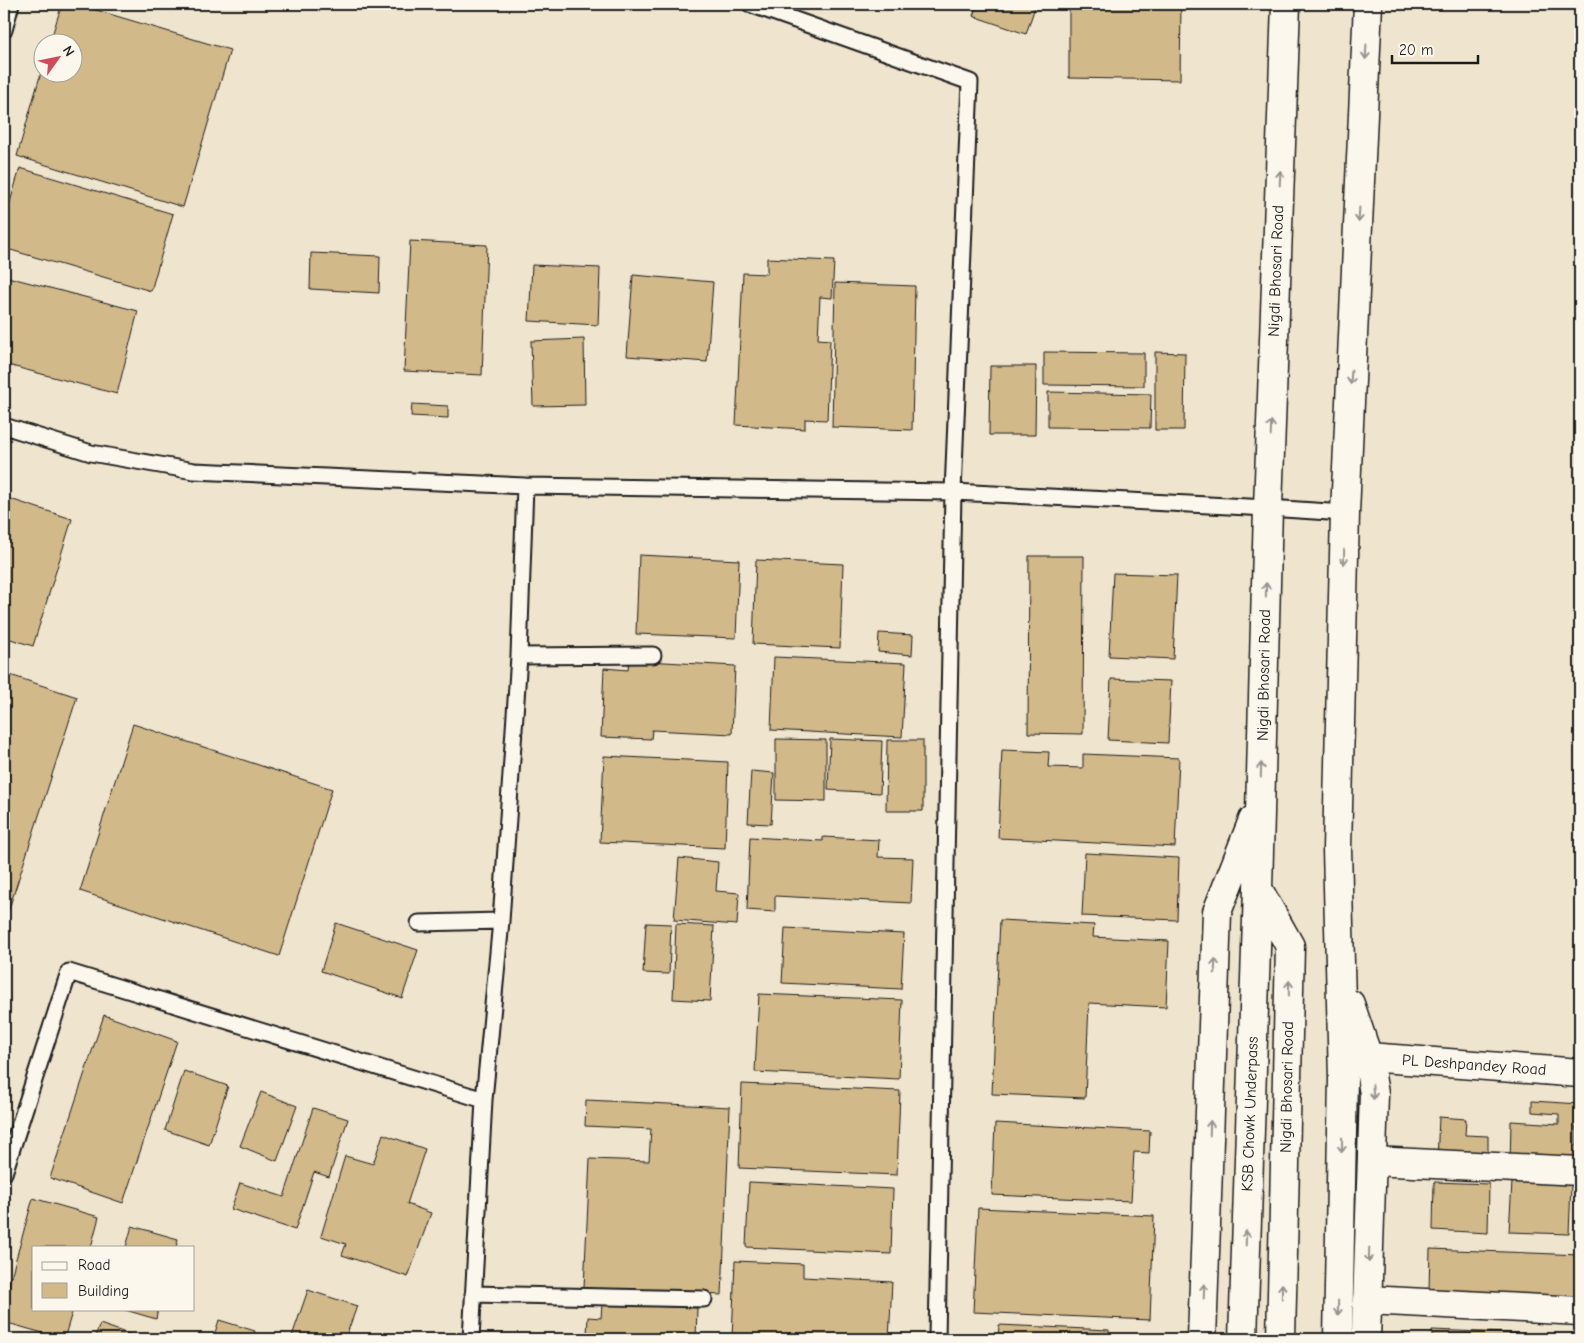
<svg xmlns="http://www.w3.org/2000/svg" width="1584" height="1343" viewBox="0 0 1584 1343" font-family="'Comic Neue',sans-serif">
<style>
.building{fill:#d2b989;stroke:#1c1c1c}
.lines{fill:none;stroke-linecap:round;stroke-linejoin:round}
.lane-casing{stroke:#1c1c1c;stroke-width:19}
.street-casing{stroke:#1c1c1c;stroke-width:31}
.secondary-casing{stroke:#1c1c1c;stroke-width:31}
.primary-casing{stroke:#1c1c1c;stroke-width:31}
.lane{stroke:#fbf7ec;stroke-width:15}
.street{stroke:#fbf7ec;stroke-width:28}
.secondary{stroke:#fbf7ec;stroke-width:28}
.primary{stroke:#fbf7ec;stroke-width:28}
.oneway{stroke:#97948e}
.labels{text-anchor:middle;dominant-baseline:central;stroke-width:4;stroke-linejoin:round;paint-order:stroke}
.street-label{font-size:16px;fill:#1c1c1c;stroke:#fbf7ec}
</style>
<rect width="100%" height="100%" fill="#efe4ce"/>
<filter id="ink" filterUnits="userSpaceOnUse"><feTurbulence type="fractalNoise" baseFrequency=".02" numOctaves="2"/><feDisplacementMap in="SourceGraphic" scale="10" xChannelSelector="R" yChannelSelector="G"/><feConvolveMatrix kernelMatrix="1 2 1 2 8 2 1 2 1" color-interpolation-filters="sRGB"/></filter>
<g filter="url(#ink)">
<!-- building -->
<path class="building" d="M62,4h14l154,46 -47,157 -166,-51 25,-87v3h30v-30h-22z
M977,4h59l-10,30 -53,-18z
M1069,4h112l-1,76 -111,-2z
M20,168l153,46 -22,77 -147,-43v-25z
M410,241l77,4 -5,130 -78,-4z
M311,253l69,3 -1,37 -69,-4z
M767,258l67,3 -2,37 -12,-1 -2,42 12,1 -3,80 -22,-1v10l-69,-4 7,-152 24,1z
M532,265l68,3 -2,57 -69,-4z
M633,275l80,7 -6,80 -80,-6z
M4,276l134,35 -21,83 -113,-30z
M835,283l80,3 -3,144 -80,-3z
M584,339l1,66 -52,1 -2,-65z
M1044,352l100,1v33l-100,-1z
M1155,352l30,1 -1,77h-29z
M990,366h46l-1,69h-46z
M1048,392l103,2 -1,34 -102,-1z
M412,404l36,2v12l-37,-2z
M4,497l68,22 -39,127 -29,-9z
M639,555l100,5 -3,78 -100,-4z
M1029,556h55l-1,178 -55,-1z
M756,560l87,4 -3,84 -87,-4z
M1113,573l64,2 -4,84 -64,-3z
M879,633l34,2 -1,20 -34,-3z
M774,657l132,6 -4,74 -131,-7z
M629,660l106,6 -3,68 -80,-4 -1,9 -50,-2 3,-69 24,2z
M4,673l73,24 -69,215 -4,-2z
M1111,679l60,2 -3,62 -60,-3z
M133,724l199,65 -53,167 -199,-65z
M776,739l50,1v61l-50,-1z
M830,739l52,2 -2,52 -52,-3z
M887,740h36v71h-37z
M1002,750l47,2 -1,15 35,1v-14l96,4 -4,89 -177,-9z
M604,756l124,6 -3,86 -125,-6z
M751,771l23,2 -3,51 -23,-1z
M750,837l73,4v-4l56,3 -1,17 35,1 -2,45 -136,-7v16l-28,-2z
M1085,853l94,5 -2,62 -95,-4z
M679,858l39,4 -2,29 23,2 -2,32 -63,-5z
M1000,920l94,5 -1,12 76,4 -3,66 -77,-4 -4,95 -93,-4z
M336,923l82,27 -16,48 -81,-27z
M646,923l25,1 -2,50 -26,-1z
M676,924l38,2 -4,75 -37,-2z
M785,928l119,6 -3,55 -119,-6z
M759,994l143,6 -3,79 -144,-7z
M104,1015l73,26 -54,162 -73,-25z
M184,1071l44,15 -19,59 -44,-15z
M742,1084l158,7 -3,84 -158,-7z
M261,1092l36,14 -20,55 -37,-15z
M586,1100l144,7 -8,188 -138,-7 6,-129 59,2 2,-32 -66,-3z
M1532,1101l48,3v23l-4,-1v20h4v22l-70,-3 1,-44 48,3v-10l-27,-2z
M313,1108l35,11 -19,58 -15,-5 -19,58 -64,-21 9,-26 44,14z
M1439,1117l27,2 -1,16 23,1v28l-51,-2z
M995,1123l155,8 -1,22 -15,-1 -3,49 -139,-6z
M383,1134l42,15 -18,55 24,9 -23,64 -66,-22 4,-11 -25,-8 24,-80 28,8z
M749,1182l144,7 -2,65 -145,-7z
M1434,1182l55,2 -1,49 -55,-3z
M1512,1182l59,3 -2,49 -60,-2z
M33,1198l66,19 -8,30h-57v62h39l-9,30 -60,-17v-20z
M978,1208l176,8 -4,104 -177,-8z
M132,1226l46,13 -2,8h-50z
M1430,1249l150,6v42l-151,-6z
M735,1261l68,3v13l89,5 -3,57h-157z
M308,1290l49,16 -12,33h-54z
M602,1304l95,4 -1,31h-129v-5l20,1 1,-18 13,1z
M122,1309h36l-2,10z
M219,1320l36,11 -2,8h-40z
M100,1324l43,15h-49z
M999,1325l110,5 -1,9h-110z
M1432,1330l148,6v3h-148z"/>
<g class="lines">
<defs>
<path id="lane" d="M750,4l220,78 -17,410 -16,847
M4,30l7,-26
M4,426l87,27 103,18 331,15 428,6 315,16 77,5
M519,656l134,-1
M419,923l82,-2
M4,1173l65,-201 415,128
M473,1294l231,5
M471,1339l13,-239 17,-179 18,-265 6,-170"/>
<path id="street" d="M1372,1161l208,10
M1367,1300l213,11"/>
<path id="secondary" d="M1368,1057l212,16"/>
<path id="primary" d="M1258,889l32,57 -9,393
M1350,1004l18,53 6,37 -8,245
M1202,1339l15,-427 36,-92
M1243,1339l15,-450 10,-381 18,-504
M1338,1339l5,-260 -6,-230 8,-336 23,-509"/>
</defs>
<!-- lane casing -->
<use href="#lane" class="lane-casing"/>
<!-- street casing -->
<use href="#street" class="street-casing"/>
<!-- secondary casing -->
<use href="#secondary" class="secondary-casing"/>
<!-- primary casing -->
<use href="#primary" class="primary-casing"/>
<!-- lane -->
<use href="#lane" class="lane"/>
<!-- street -->
<use href="#street" class="street"/>
<!-- secondary -->
<use href="#secondary" class="secondary"/>
<!-- primary -->
<use href="#primary" class="primary"/>
</g>
<!-- one-way arrows -->
<defs><path id="oneway-shaft" d="M-6 0H5M1.5-3L5.5 0L1.5 3" fill="none" stroke-width="1.6" stroke-linecap="round" stroke-linejoin="round" transform="scale(1.25)"/></defs>
<g class="oneway">
<use href="#oneway-shaft" transform="translate(1366 52) rotate(93)"/>
<use href="#oneway-shaft" transform="translate(1280 178) rotate(-88)"/>
<use href="#oneway-shaft" transform="translate(1359 215) rotate(93)"/>
<use href="#oneway-shaft" transform="translate(1351 377) rotate(93)"/>
<use href="#oneway-shaft" transform="translate(1271 428) rotate(-88)"/>
<use href="#oneway-shaft" transform="translate(1344 557) rotate(91)"/>
<use href="#oneway-shaft" transform="translate(1266 590) rotate(-89)"/>
<use href="#oneway-shaft" transform="translate(1261 770) rotate(-89)"/>
<use href="#oneway-shaft" transform="translate(1215 966) rotate(-88)"/>
<use href="#oneway-shaft" transform="translate(1289 988) rotate(-89)"/>
<use href="#oneway-shaft" transform="translate(1373 1092) rotate(85)"/>
<use href="#oneway-shaft" transform="translate(1210 1128) rotate(-88)"/>
<use href="#oneway-shaft" transform="translate(1342 1145) rotate(91)"/>
<use href="#oneway-shaft" transform="translate(1246 1238) rotate(-88)"/>
<use href="#oneway-shaft" transform="translate(1369 1255) rotate(92)"/>
<use href="#oneway-shaft" transform="translate(1204 1291) rotate(-88)"/>
<use href="#oneway-shaft" transform="translate(1282 1291) rotate(-89)"/>
<use href="#oneway-shaft" transform="translate(1338 1308) rotate(91)"/>
</g>
</g>
<g class="labels">
<!-- street labels -->
<g class="street-label">
<text transform="translate(1276 271) rotate(-88)">Nigdi Bhosari Road</text>
<text transform="translate(1264 675) rotate(-89)">Nigdi Bhosari Road</text>
<text transform="translate(1474 1065) rotate(4)">PL Deshpandey Road</text>
<text transform="translate(1287 1087) rotate(-89)">Nigdi Bhosari Road</text>
<text transform="translate(1250 1114) rotate(-88)">KSB Chowk Underpass</text>
</g>
</g>
<!-- margin -->
<rect width="1584" height="1343" fill="none" stroke="#fbf7ec" stroke-width="20"/>
<rect x="10" y="10" width="1564" height="1323" fill="none" stroke="#1c1c1c" stroke-width="2" filter="url(#ink)"/>
<!-- legend -->
<rect x="32" y="1246" width="162" height="65" fill="#fbf7ec" stroke="#a29f99"/>
<rect x="42" y="1262" width="25" height="8" fill="#fbf7ec" stroke="#a29f99"/>
<text x="78" y="1270" font-size="15" fill="#1c1c1c">Road</text>
<rect x="42" y="1283" width="25" height="15" fill="#d2b989" stroke="#a29f99"/>
<text x="78" y="1296" font-size="15" fill="#1c1c1c">Building</text>
<!-- north arrow -->
<g transform="translate(58 58) rotate(57)"><circle r="24" fill="#fbf7ec" stroke="#a29f99"/>
<path d="M0-4L9 19L0 12L-9 19Z" fill="#d1495b"/>
<text y="-8" font-size="14" font-weight="bold" text-anchor="middle" fill="#1c1c1c">N</text>
</g>
<!-- scale -->
<path d="M1392 55v8h86v-8" fill="none" stroke="#1c1c1c" stroke-width="2.5"/>
<text x="1399" y="55" font-size="15" fill="#1c1c1c" stroke="#fbf7ec" stroke-width="4" paint-order="stroke">20 m</text>
</svg>
